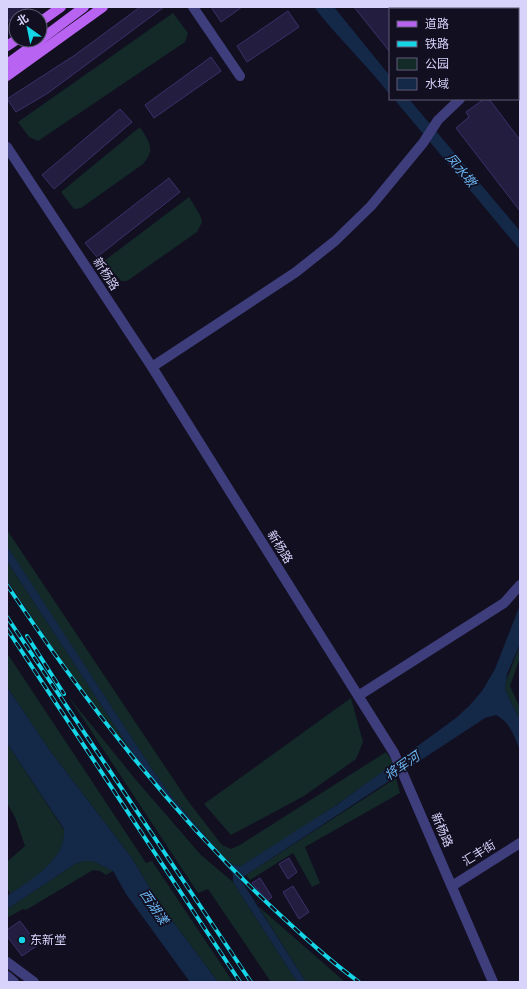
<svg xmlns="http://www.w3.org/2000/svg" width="527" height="989" viewBox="0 0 527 989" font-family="'Space Grotesk','Noto Sans SC',sans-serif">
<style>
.green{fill:#132a29}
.water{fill:#142847}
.building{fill:#231d40;stroke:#3b316a}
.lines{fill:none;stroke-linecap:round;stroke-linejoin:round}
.minor{stroke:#3f3e7c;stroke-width:10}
.major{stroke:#b963f2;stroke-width:10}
.highway{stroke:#f158a5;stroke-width:12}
.rail-casing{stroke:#14d6e7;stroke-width:4}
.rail{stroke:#120f21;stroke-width:2.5;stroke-dasharray:8;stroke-linecap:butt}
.poi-dot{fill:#14d6e7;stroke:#120f21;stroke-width:1.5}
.labels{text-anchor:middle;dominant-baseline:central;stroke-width:3.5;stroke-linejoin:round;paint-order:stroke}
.street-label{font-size:12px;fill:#d7d3fb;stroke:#120f21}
.poi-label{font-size:12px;fill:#d7d3fb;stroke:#120f21;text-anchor:start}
.water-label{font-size:13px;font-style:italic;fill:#6ab6f2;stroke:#120f21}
</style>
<rect width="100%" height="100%" fill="#120f21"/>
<!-- green -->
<path class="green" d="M173,13l15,20 -3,9 -147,99 -9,-4 -11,-15z
M140,127c9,15 16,22 3,37l-62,44 -7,1 -13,-17z
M189,197l11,18 2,7 -5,10 -70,49h-6l-17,-20z
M7,530l181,271 34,44 9,4 9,-4 146,-93 8,12c-50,36 -100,71 -153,102l-8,-1 -10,-8 -50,-59 -19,-26 -147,-225z
M7,561l139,212 -37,-50 -33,-39 -69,-104z
M520,645v13l-10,28 10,22v12l-15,-30 1,-9z
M7,653l139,210 6,-2 81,121h-15l-59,-79 -28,-46 -80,-105 -44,-65z
M68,696l68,84 65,75 32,27 64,100h-26l-63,-93 -10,4z
M351,698l12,44 -7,17 -52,37 -73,39 -27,-31z
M7,743l57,87c3,29 -32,50 -54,64l-3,-7v-25l18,-16 -10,-29 -8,-14z
M396,778l4,15 -95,54 15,36 -8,4 -19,-34 -43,27 -4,-5z
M83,861h10l20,10 -7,4 -6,-4 -7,-1 -67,40 -3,-1 -16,9v-9l68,-45z
M258,906l87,76h-39z"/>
<!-- water -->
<path class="water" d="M314,7h20l56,69v19c-24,-31 -52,-57 -76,-88z
M394,99h15l111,132v19z
M7,546l147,226 19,26 50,59 10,8 8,1 97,-62 118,-86 14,-13 12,-14 13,-22 25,-64v39l-13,30 -2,16 15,30v30c-6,-14 -10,-28 -24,-35l-11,3 -239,157 -5,5 65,102h-9l-64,-100v-8l-80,-90 -146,-223z
M7,687l44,65 80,105 28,46 59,79h-28l-64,-88 -13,-23 -20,-10h-10l-8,3 -68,45v-13c22,-15 60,-36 57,-67l-57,-86z"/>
<!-- building -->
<path class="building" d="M7,7h21l-21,15z
M140,7h24l-116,86 -32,19 -9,-13 68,-44z
M211,7h31l-21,15z
M354,7h36v45z
M288,11l11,16 -52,35 -10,-16z
M211,57l10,14 -67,47 -9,-13z
M484,99h5l31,41v71l-64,-83 13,-11 -3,-5z
M120,109l12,13 -78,67 -12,-14z
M169,178l11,14 -83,65 -12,-14z
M289,858l8,14 -9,7 -9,-15z
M260,878l12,19 -5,4 -15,-18z
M293,886l16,26 -10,7 -16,-27z
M20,921l18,24 -16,11 -15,-20v-6z"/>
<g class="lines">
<!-- minor -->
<path class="minor" d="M193,7l47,69
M7,147l145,220 242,386 99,229
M152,367l144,-95 39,-31 36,-35 52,-63 15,-23 22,-21
M358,696l146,-93 16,-18
M452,886l68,-43
M7,962l27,20
M7,976l7,6"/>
<!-- major -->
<path class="major" d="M471,7l1,2
M40,22l21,-15
M40,40l44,-33
M7,46l9,-6
M7,64l33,-24
M7,76l96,-69
M518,84l2,3"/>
<!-- highway -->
<path class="highway" d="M480,7l1,2
M490,7l1,2
M500,7l2,2
M518,30l2,2
M518,52l2,3
M518,69l2,3"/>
<defs>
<path id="rail" d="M7,585c79,118 166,231 271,328 26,24 52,48 81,69
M7,617l244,365
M7,629l233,353
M27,636l37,58"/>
</defs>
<!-- rail casing -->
<use href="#rail" class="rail-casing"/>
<!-- rail -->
<use href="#rail" class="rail"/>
</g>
<!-- markers -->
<circle class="poi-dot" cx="22" cy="940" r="4"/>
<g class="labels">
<!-- street labels -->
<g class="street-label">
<text transform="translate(106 274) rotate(57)">新杨路</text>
<text transform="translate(280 547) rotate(58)">新杨路</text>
<text transform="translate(442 830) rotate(67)">新杨路</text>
<text transform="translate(479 853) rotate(-32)">汇丰街</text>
</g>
<!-- poi labels -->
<g class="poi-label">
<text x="30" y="940">东新堂</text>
</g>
<!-- water labels -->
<g class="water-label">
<text transform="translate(461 170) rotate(50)">凤水墩</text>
<text transform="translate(402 766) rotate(-35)">将军河</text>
<text transform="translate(154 907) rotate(55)">西湖漾</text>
</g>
</g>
<!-- border -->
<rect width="527" height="989" fill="none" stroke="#d7d3fb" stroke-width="16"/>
<!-- legend -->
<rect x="389" y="8" width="130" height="92" fill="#120f21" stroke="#615d78"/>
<rect x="397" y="21" width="20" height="6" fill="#b963f2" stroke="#615d78"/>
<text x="425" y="28" font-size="12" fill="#d7d3fb">道路</text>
<rect x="397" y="41" width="20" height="6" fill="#14d6e7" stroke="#615d78"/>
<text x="425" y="48" font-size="12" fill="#d7d3fb">铁路</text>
<rect x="397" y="58" width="20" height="12" fill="#132a29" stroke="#615d78"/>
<text x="425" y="68" font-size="12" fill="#d7d3fb">公园</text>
<rect x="397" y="78" width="20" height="12" fill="#142847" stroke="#615d78"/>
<text x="425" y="88" font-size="12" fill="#d7d3fb">水域</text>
<!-- north arrow -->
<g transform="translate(28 28) rotate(327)"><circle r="19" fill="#120f21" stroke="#615d78"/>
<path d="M0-3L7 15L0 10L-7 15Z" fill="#14d6e7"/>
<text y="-6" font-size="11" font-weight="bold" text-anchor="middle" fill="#d7d3fb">北</text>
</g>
</svg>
